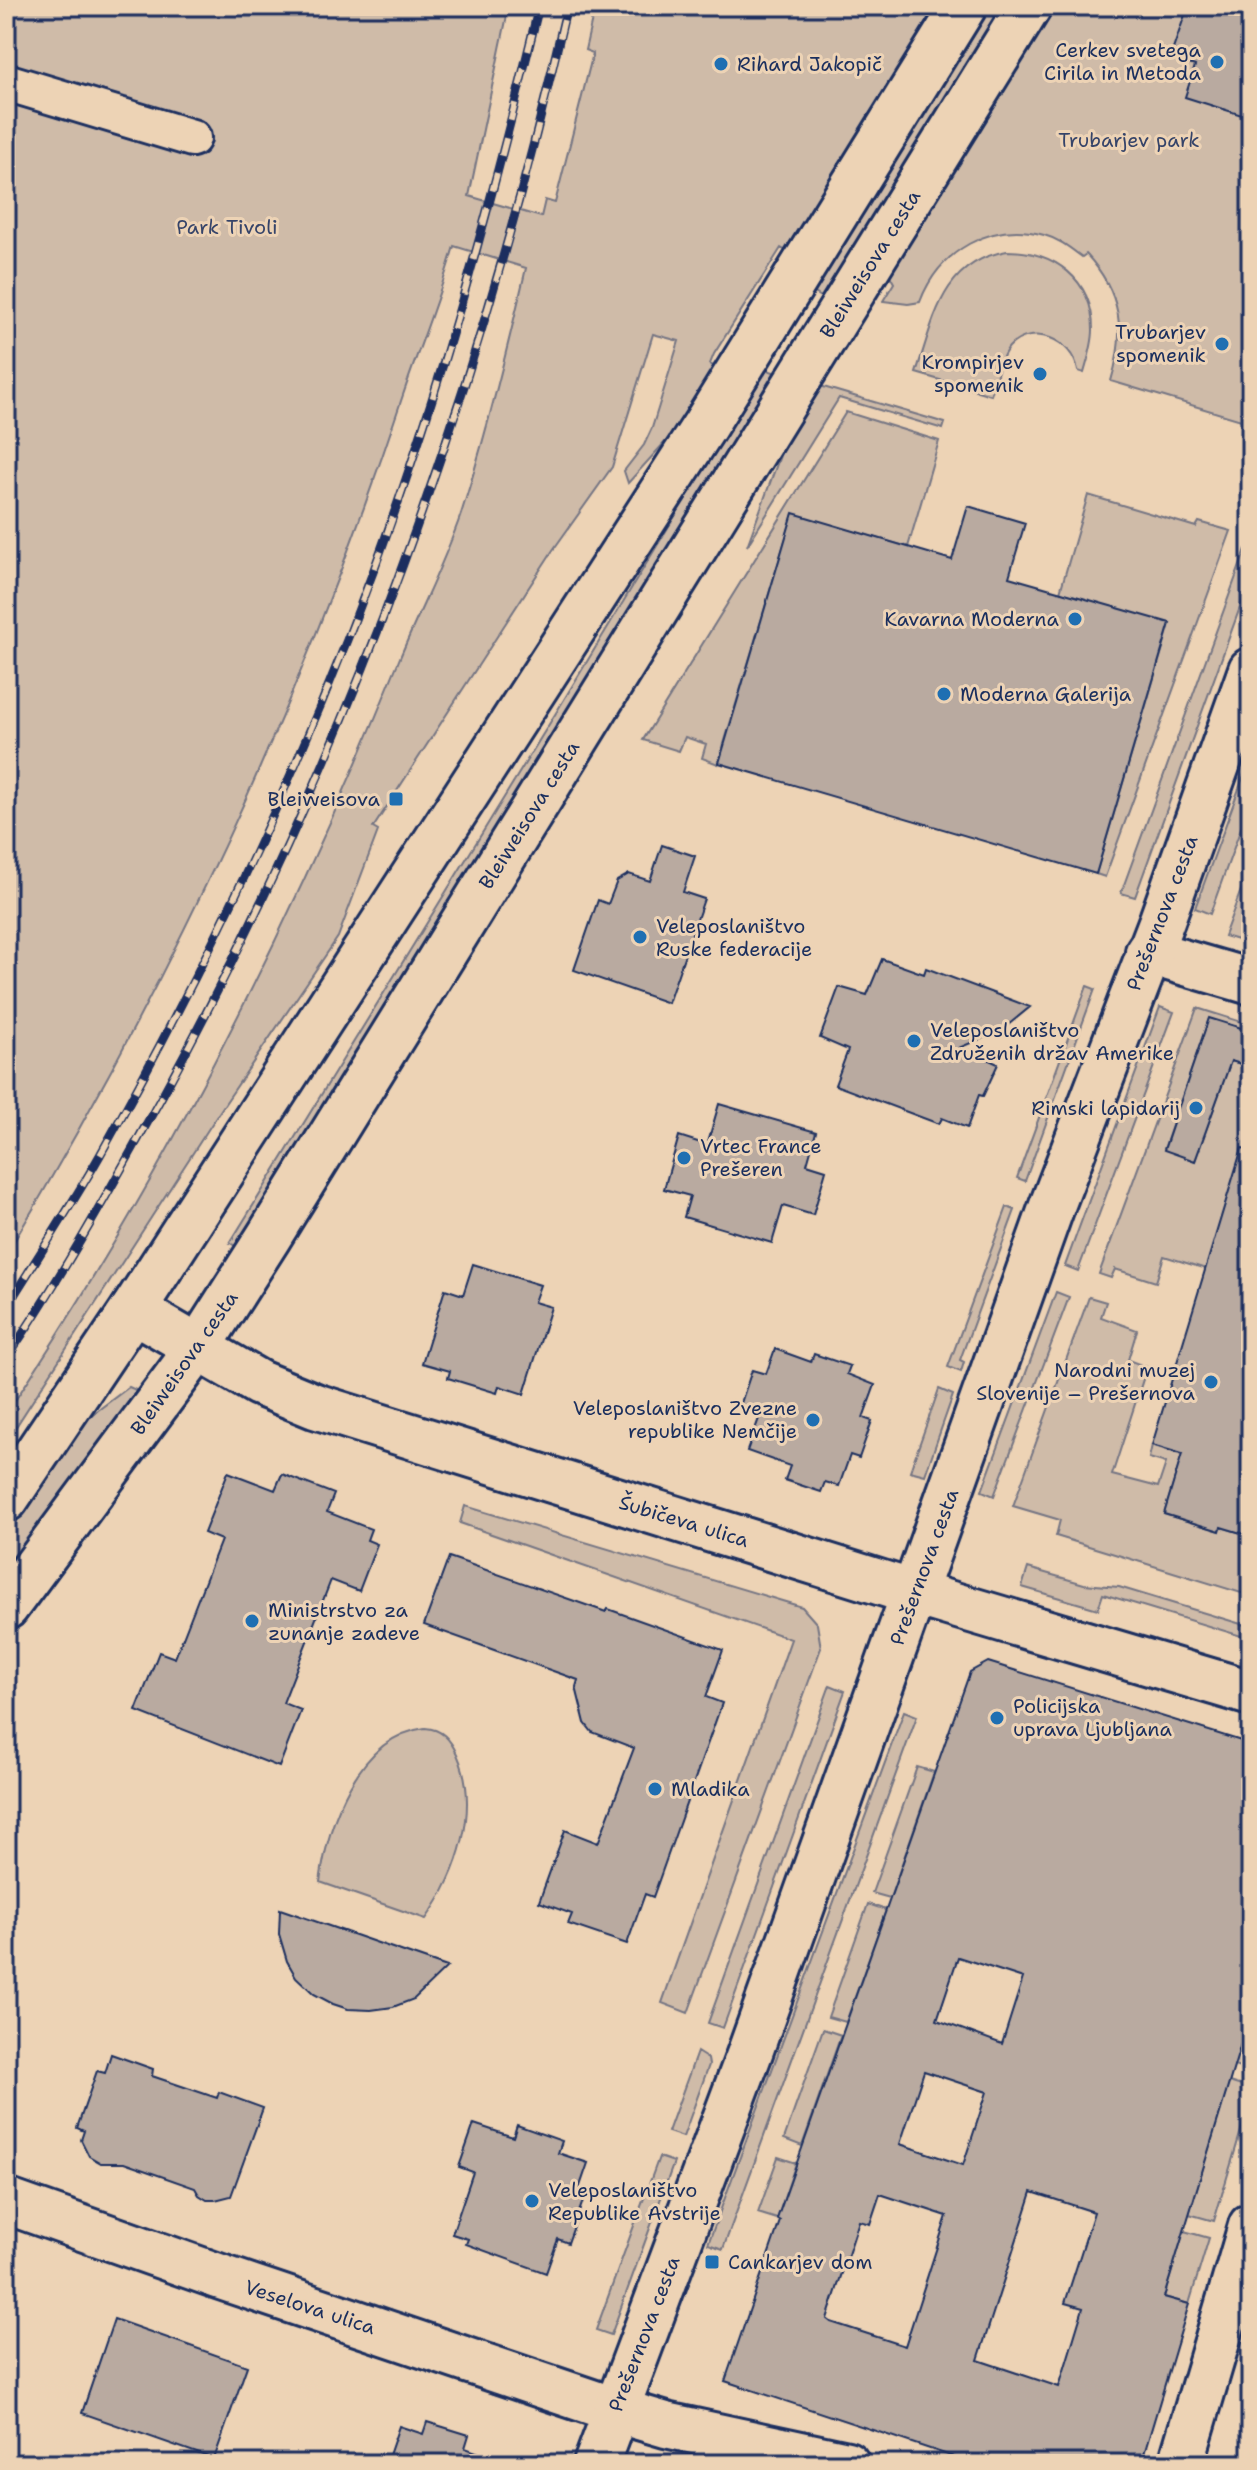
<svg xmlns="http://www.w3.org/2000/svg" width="1257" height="2470" viewBox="0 0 1257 2470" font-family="'Shantell Sans',sans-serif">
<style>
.green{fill:#cfbba8;stroke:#757583;stroke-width:2}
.building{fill:#b9aaa0;stroke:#1b2f5e;stroke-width:2;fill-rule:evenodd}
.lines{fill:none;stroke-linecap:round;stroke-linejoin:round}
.pedestrian-casing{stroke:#1b2f5e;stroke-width:42}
.minor-casing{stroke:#1b2f5e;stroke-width:50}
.tertiary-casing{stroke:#1b2f5e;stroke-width:50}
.secondary-casing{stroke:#1b2f5e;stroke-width:50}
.primary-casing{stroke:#1b2f5e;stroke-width:50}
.pedestrian{stroke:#edd3b5;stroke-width:36}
.minor{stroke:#edd3b5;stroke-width:44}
.tertiary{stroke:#edd3b5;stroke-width:44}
.secondary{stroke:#edd3b5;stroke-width:44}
.primary{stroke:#edd3b5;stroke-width:44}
.rail-casing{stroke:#1b2f5e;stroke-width:9}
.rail{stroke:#edd3b5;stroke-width:6;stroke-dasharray:18;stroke-linecap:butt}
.poi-dot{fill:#1f6fb2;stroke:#edd3b5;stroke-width:3}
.labels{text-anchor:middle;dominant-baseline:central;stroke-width:6;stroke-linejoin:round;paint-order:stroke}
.poi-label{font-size:20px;fill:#1b2f5e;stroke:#edd3b5;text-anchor:start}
.park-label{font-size:20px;fill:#364469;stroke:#edd3b5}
.street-label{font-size:20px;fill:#1b2f5e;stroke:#edd3b5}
</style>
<rect width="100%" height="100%" fill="#edd3b5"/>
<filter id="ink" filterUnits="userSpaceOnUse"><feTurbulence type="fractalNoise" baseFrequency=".0125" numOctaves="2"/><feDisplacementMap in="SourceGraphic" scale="16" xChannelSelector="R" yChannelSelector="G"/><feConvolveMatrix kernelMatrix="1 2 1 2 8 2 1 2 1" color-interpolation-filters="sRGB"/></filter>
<g filter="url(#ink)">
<!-- green -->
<path class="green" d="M6,6h503l-40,190 72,21 4,-17 10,3 38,-150 -8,-3 10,-44h344l-151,246 -7,-4 -67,106 -4,10 5,3 -39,63 -48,53 -4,-12 20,-26 8,-17 27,-87 -26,-7 -41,133 -59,83 -180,278 5,3 -40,106 -116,171 -216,334v-28c159,-237 286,-489 393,-754 20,-49 45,-96 62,-146 26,-81 46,-163 65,-246l-72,-22c-14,50 -34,99 -51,149 -101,306 -231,583 -397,860z
M990,6h13l-180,292 -10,-6z
M1054,6h197v417l-140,-42c15,-50 11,-88 -25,-127l-4,3c-12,-9 -23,-18 -38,-22 -53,-15 -105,16 -124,67l-12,2 -25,-3 11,-18 -5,-9z
M1007,251c47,0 86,28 86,79 0,14 -5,29 -9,43l-6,-2c-6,-32 -45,-48 -69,-24 -10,12 -13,33 -18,48l-75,-22c18,-54 26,-111 91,-122z
M764,369l13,4 -540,874 -7,-4 321,-522z
M820,386l125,37 -2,6 -104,-31 -92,148 34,-93z
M846,412l93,29 -31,106 -115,-33 -75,250 -16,-6 4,-14 -21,-7 -6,14 -36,-11z
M1088,495l108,32 3,-5 32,9 -126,346 -9,-3 74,-250 -110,-32z
M1246,549l5,2v26l-116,320 -14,-4z
M1251,756v44l-41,114 -15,-6z
M1251,863v81l-27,-8z
M1087,986l8,3 -70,192 -8,-3z
M1160,1007l14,5 -96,259 -13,-5z
M1197,1008l54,17v6l-42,-12 -45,130 31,12 36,-100 20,6v130l-45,72 -42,-13 -8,26 -41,-13 -4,9 -12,-4z
M1007,1207l8,3 -55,150 4,2 -3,10 -13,-5z
M1056,1292l13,5 -75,199 -12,-5z
M1089,1297l17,5 -5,15 36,13 -9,30 19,7 -35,108 46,12 8,-24 -17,-5 3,-13 30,10 -18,59 56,17 1,-4 30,9v60l-195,-60 4,-16 -47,-14z
M129,1387l7,3 -2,8 -128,174v-35l83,-120z
M939,1389l14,6 -28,80 -15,-4z
M465,1506l337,101 15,17 4,24 -133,365 -26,-10 129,-364 -331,-116z
M1028,1568l56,16 35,3 132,40v12l-148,-45 -5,15 -76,-22z
M830,1685l15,6 -122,337 -15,-5z
M904,1711l13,5 -194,533 -15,-5z
M425,1728c17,1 25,11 32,26 24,54 1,120 -31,165l-106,-37c8,-59 37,-145 105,-154z
M917,1767l17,5 -44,126 -18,-5z
M868,1904l18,6 -40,112 -18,-5z
M1251,2011v61l-17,-6z
M823,2029l18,6 -39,111 -18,-7z
M697,2052l11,7 1,6 -26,72 -15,-5z
M1229,2082l22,7v8l-37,124 -25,-7z
M659,2157l15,5 -63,173 -15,-5z
M778,2157l18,6 -19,56 -19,-6z
M1184,2231l25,7 -20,66 -25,-7z"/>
<!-- building -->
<path class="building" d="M1188,6h63v112l-66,-21 10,-31 -25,-8z
M968,506l57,17 -16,54 161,46 -74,251 -377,-111 74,-250 159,47z
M662,845l33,11 -12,36 21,7 -36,104 -94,-33 24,-70 10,4 9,-23 12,-7 21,7z
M882,959l42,15 2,-6 104,39 -28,23 -41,17 37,17 -15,32 -4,-1 -12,33 -25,-10 -3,6 -104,-39 13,-35 -28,-12 19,-51 28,8z
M1209,1018l42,13v36l-20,-6 -36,100 -31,-11z
M719,1104l97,28 -9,32 19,6 -13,45 -30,-9 -11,37 -88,-26 6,-21 -26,-7 15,-53 28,9z
M1242,1148l9,2v386l-30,-9 -1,4 -56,-17 18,-60 -30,-9z
M473,1264l67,21 -6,17 17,5 -27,87 -25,-8 -2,7 -49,-15 2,-7 -28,-8 23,-74 18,6z
M775,1349l36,13 3,-8 36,12 -3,8 28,11 -12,33 9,3 -13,37 -9,-3 -11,31 -14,-4 -4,10 -36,-12 5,-14 -43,-15 14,-38 -21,-7 12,-36 14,4z
M228,1472l47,18 7,-16 52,20 -7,18 44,17 -4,11 10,4 -18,47 -28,-11 -48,123 18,7 -22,57 -143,-56 23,-59 16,6 46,-118 -17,-7z
M449,1557l157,55 2,-3 115,41 -17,47 16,6 -69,194 -8,-3 -18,50 -59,-20 4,-10 -33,-12 26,-72 33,13 36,-95 -42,-16 -7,-9 -9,-36 2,-7 -154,-55z
M988,1662l263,82v267l-87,286 25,7 -48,160h-166l-250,-83 55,-160 -3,-2 193,-547zM958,1957l65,21 -21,66 -65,-24zM924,2071l63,21 -24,73 -63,-21zM1032,2192l62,20 -29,91 18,5 -24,79 -81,-27zM880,2194l67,22 -42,130 -74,-24 -4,-3 32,-98 11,3z
M280,1909l167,58 -33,32 -21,8 -22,3 -23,-1 -15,-5 -19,-10 -18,-17 -9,-16 -8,-27z
M111,2054l42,15 -1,7 65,22 2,-6 44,16 -32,88 -16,4h-8l-8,-5 -4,-7 -71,-25h-23l-12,-7 -8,-16 3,-9 -7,-3 20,-57 8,2z
M474,2124l39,13 4,-12 45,16 -4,12 30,10 -11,32 7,3 -16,45 -10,-4 -12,34 -80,-29 2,-5 -16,-5 21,-62 -14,-5z
M114,2319l133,47 -33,93 -132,-46z
M427,2422l42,13 -4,13 28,10 -1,6h-106l13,-38 24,8z"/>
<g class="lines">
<defs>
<path id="pedestrian" d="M6,82l186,56"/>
<path id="minor" d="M1148,952l103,30
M6,2201l212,75 397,134 51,15 181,39
M1181,2464l70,-238"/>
<path id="tertiary" d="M133,1310l126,73 56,23 599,187 337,100"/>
<path id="secondary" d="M596,2464l153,-409 303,-849 110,-286 89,-250"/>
<path id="primary" d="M6,1499l127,-189 572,-885 259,-419
M6,1607l192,-259 70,-110 761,-1232"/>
</defs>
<!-- pedestrian casing -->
<use href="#pedestrian" class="pedestrian-casing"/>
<!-- minor casing -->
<use href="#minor" class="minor-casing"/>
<!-- tertiary casing -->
<use href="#tertiary" class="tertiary-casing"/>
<!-- secondary casing -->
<use href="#secondary" class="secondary-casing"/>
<!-- primary casing -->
<use href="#primary" class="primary-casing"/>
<!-- pedestrian -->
<use href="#pedestrian" class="pedestrian"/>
<!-- minor -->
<use href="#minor" class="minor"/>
<!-- tertiary -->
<use href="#tertiary" class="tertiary"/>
<!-- secondary -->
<use href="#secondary" class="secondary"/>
<!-- primary -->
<use href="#primary" class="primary"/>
<defs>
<path id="rail" d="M6,1308c31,-50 64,-100 93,-151 121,-215 226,-440 305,-672 54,-158 96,-317 135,-479
M6,1359c57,-84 106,-173 155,-261 189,-346 319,-708 406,-1092"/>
</defs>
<!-- rail casing -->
<use href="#rail" class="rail-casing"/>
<!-- rail -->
<use href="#rail" class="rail"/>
</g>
</g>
<!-- markers -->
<g class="poi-dot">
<circle cx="1217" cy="62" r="8"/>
<circle cx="721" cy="64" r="8"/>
<circle cx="1222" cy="344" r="8"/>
<circle cx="1040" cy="374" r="8"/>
<circle cx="1075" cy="619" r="8"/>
<circle cx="944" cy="694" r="8"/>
<rect x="388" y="791" width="16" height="16" rx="4"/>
<circle cx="640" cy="937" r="8"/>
<circle cx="914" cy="1041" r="8"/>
<circle cx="1196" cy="1108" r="8"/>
<circle cx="684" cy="1158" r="8"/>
<circle cx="1211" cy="1382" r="8"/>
<circle cx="813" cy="1420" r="8"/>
<circle cx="252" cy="1621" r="8"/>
<circle cx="997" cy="1718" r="8"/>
<circle cx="655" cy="1789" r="8"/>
<circle cx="532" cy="2201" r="8"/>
<rect x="704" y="2254" width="16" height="16" rx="4"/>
</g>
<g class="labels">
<!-- poi labels -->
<g class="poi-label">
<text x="1201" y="50" text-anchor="end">Cerkev svetega<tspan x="1201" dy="23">Cirila in Metoda</tspan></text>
<text x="737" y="64">Rihard Jakopič</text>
<text x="1206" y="332" text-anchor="end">Trubarjev<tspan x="1206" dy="23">spomenik</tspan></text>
<text x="1024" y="362" text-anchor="end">Krompirjev<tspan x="1024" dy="23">spomenik</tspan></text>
<text x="1059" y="619" text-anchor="end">Kavarna Moderna</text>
<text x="960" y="694">Moderna Galerija</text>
<text x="380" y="799" text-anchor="end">Bleiweisova</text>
<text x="656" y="926">Veleposlaništvo<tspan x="656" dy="23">Ruske federacije</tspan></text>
<text x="930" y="1030">Veleposlaništvo<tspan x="930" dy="23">Združenih držav Amerike</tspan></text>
<text x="1180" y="1108" text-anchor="end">Rimski lapidarij</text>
<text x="700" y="1146">Vrtec France<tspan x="700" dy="23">Prešeren</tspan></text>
<text x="1195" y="1370" text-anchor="end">Narodni muzej<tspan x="1195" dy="23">Slovenije – Prešernova</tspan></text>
<text x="797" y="1408" text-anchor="end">Veleposlaništvo Zvezne<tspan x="797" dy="23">republike Nemčije</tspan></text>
<text x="268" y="1610">Ministrstvo za<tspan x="268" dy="23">zunanje zadeve</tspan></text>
<text x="1013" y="1706">Policijska<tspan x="1013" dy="23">uprava Ljubljana</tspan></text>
<text x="671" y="1789">Mladika</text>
<text x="548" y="2190">Veleposlaništvo<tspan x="548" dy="23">Republike Avstrije</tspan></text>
<text x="728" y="2262">Cankarjev dom</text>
</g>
<!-- park labels -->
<g class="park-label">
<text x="1129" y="140">Trubarjev park</text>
<text x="227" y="227">Park Tivoli</text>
</g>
<!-- street labels -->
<g class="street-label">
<text transform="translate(870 264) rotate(-58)">Bleiweisova cesta</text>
<text transform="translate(529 815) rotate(-58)">Bleiweisova cesta</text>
<text transform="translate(1162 913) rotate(-69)">Prešernova cesta</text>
<text transform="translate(184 1363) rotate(-55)">Bleiweisova cesta</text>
<text transform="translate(684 1521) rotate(17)">Šubičeva ulica</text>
<text transform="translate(924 1567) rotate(-70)">Prešernova cesta</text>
<text transform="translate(310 2307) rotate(18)">Veselova ulica</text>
<text transform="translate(644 2334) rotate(-69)">Prešernova cesta</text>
</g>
</g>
<!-- margin -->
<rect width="1257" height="2470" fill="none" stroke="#edd3b5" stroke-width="32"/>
<rect x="16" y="16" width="1225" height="2438" fill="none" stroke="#1b2f5e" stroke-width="3" filter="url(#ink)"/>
</svg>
